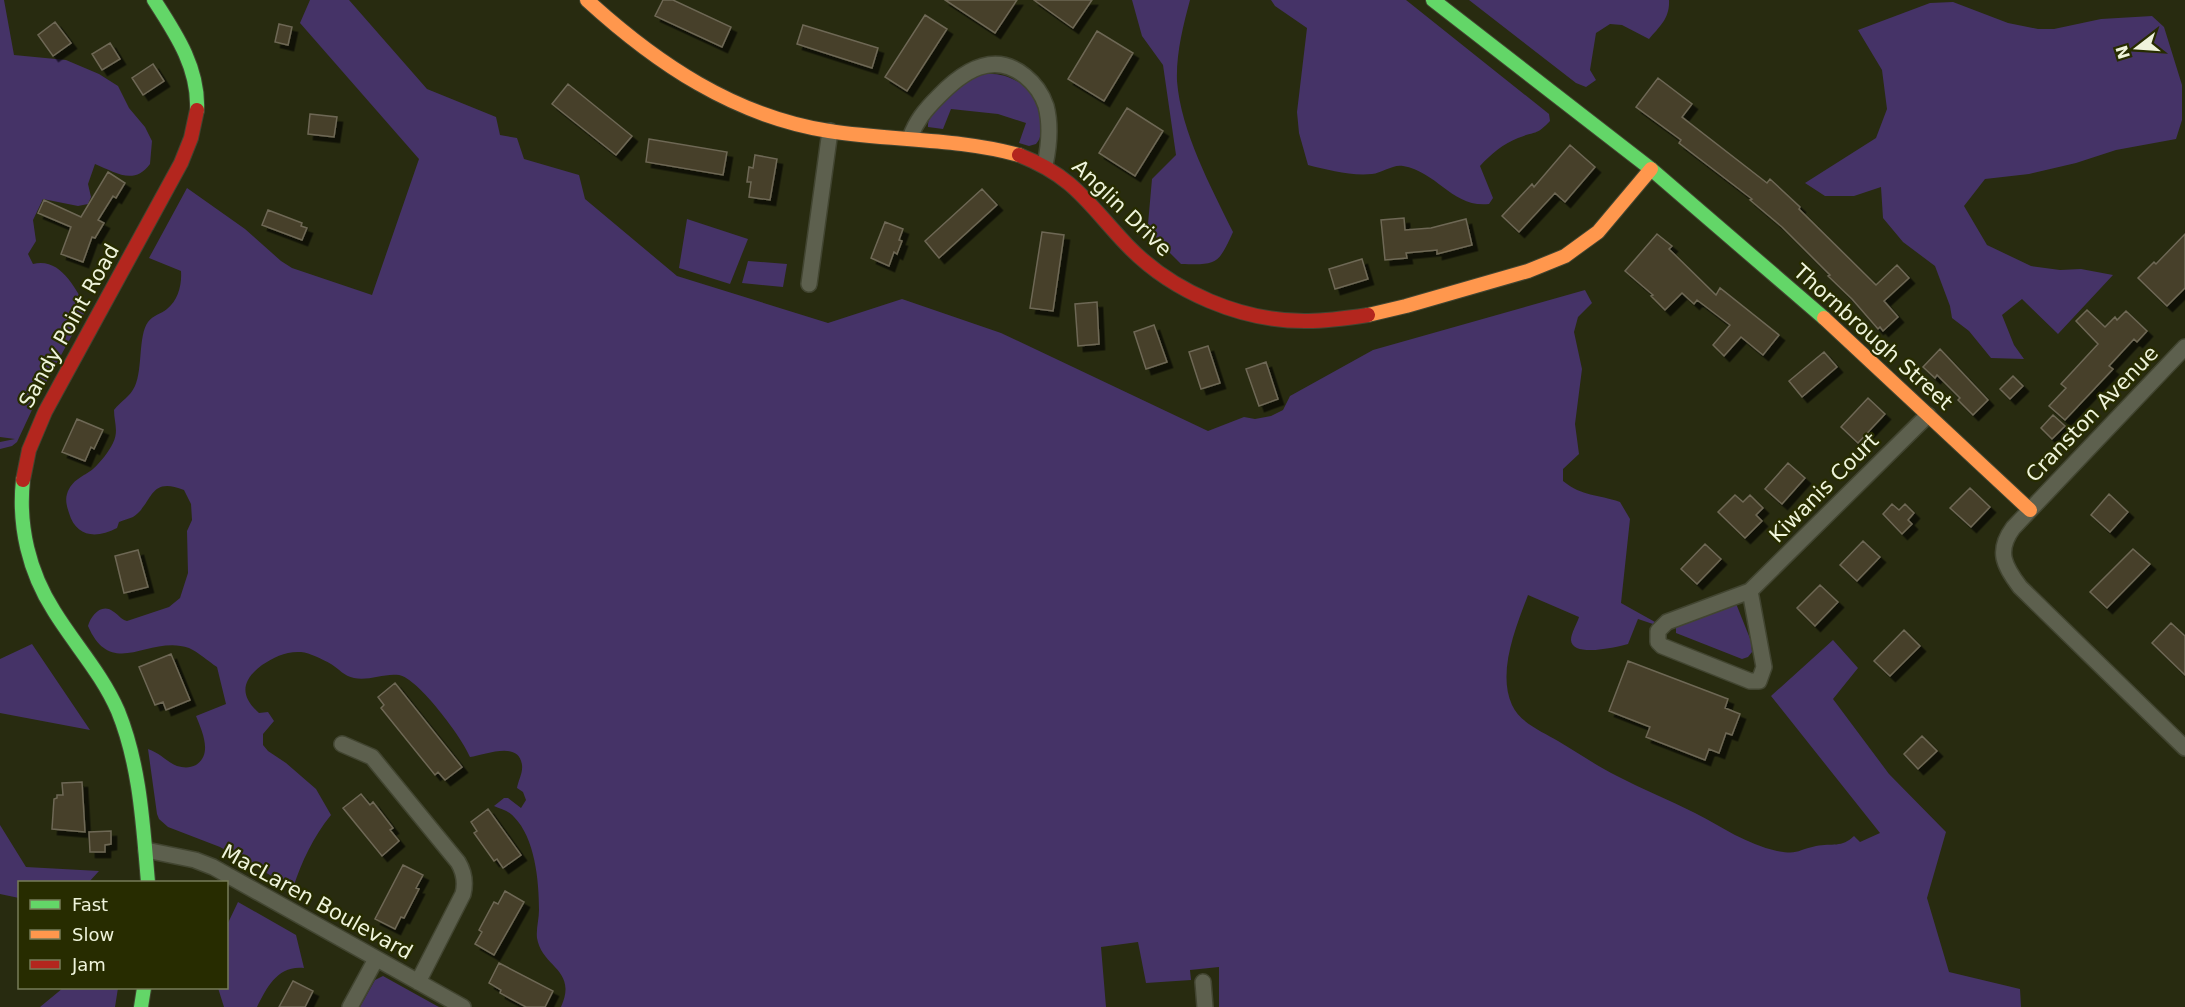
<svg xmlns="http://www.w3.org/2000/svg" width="2185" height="1007" viewBox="0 0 2185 1007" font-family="'DejaVu Sans',sans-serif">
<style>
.green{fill:#453367}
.building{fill:#473f2a;stroke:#6e6855;stroke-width:1.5;filter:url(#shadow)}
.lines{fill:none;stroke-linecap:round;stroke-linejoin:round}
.street-casing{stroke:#424531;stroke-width:18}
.fast-casing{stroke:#424531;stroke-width:16}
.slow-casing{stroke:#424531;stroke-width:16}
.jam-casing{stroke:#424531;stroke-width:16}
.street{stroke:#5d604e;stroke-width:15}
.fast{stroke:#63d668;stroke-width:14}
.slow{stroke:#ff974d;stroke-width:14}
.jam{stroke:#b3261e;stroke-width:14}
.labels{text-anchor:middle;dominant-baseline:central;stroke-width:4.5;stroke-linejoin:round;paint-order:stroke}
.street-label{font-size:21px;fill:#eff4db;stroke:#272c00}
</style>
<defs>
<filter id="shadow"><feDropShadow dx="5.5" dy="5.5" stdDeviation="0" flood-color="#0009"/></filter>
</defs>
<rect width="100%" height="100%" fill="#282b10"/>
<!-- green -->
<path class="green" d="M0,0h4l10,55 52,5 33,14 19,12 11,22 16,19 7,14 -2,23c-16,22 -35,8 -55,0l-7,20 3,13 -3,7 -10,2 -35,-7 -10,21 3,21 -8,13 5,10c28,-7 42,25 54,44l-49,89 -21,45 -5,4 -12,3v-7l15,-3 -15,-2z
M310,0h39l78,89 69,28 4,18 17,3 7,21 55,16 6,24 92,77 151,47 74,-24 99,34 207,98 36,-14 11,2 16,-3 12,-6 7,-14 83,-46 212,-60 7,13 -14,14 -4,15 8,37 -7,55 4,30 -16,15v12c20,16 34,13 57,21l10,17 -9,84 34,19 -2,2 -15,-5 -10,25c-11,3 -56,14 -57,-4 0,-7 6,-16 8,-23l-51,-22c-12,32 -31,77 -16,110 8,18 31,27 46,36 20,12 39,25 59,35 25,13 52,24 78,37 27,14 51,31 82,38 22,4 20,-1 39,-5 16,-3 26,2 38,-10l6,6 20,-9 -109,-137 62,-56 25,28 -25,31 56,75 57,58 -19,66 22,74 71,17 1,18h-802v-40l-29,3 1,10 -45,3 -8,-41 -37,5 5,60h-545c17,-38 -19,-39 -24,-69 -1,-9 2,-19 2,-28 0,-29 -4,-72 -25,-93 -5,-6 -13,-8 -20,-11l10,-8h4l13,10 5,-8 -3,-8 -6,-4c1,-7 6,-15 5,-23 -3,-25 -37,-10 -52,-8 -7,-18 -52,-79 -71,-82 -15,-2 -30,6 -45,3 -10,-2 -15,-9 -23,-14 -9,-5 -21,-11 -30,-12 -15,-1 -27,5 -39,13 -20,15 -23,30 -3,48l9,-1 6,9 -11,13v11l5,6 18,12 30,26 15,26c-18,22 -29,46 -38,73l-73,-41 -52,-20 -9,-8 -2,-5 -9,-65c12,4 19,13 29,17 7,2 13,2 19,-1 17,-11 6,-34 0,-49l30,-12 -9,-37c-9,-6 -19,-15 -28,-19 -40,-14 -77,33 -101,-22 3,-11 14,-24 26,-14 6,4 6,7 13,9l42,-14 11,-9 8,-25 -1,-42 5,-11 -1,-16 -7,-14c-36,-14 -30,13 -51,27 -4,2 -10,3 -14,5l-2,6c-21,11 -41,9 -48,-15 -2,-6 -4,-13 -2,-19 5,-15 16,-17 26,-25 8,-7 16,-18 20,-26 6,-12 1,-21 1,-33 7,-9 16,-13 21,-24 8,-18 3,-50 13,-64 5,-7 13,-8 19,-13 11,-9 15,-24 14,-38l-32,-13 38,-70 58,41 36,32 11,7 80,27 47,-136 -119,-136z
M1132,0h58c-7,26 -14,54 -13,81 4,51 34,106 56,151 -15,33 -16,33 -52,32l-22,-22 -11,-18 4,-45 24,-24 -13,-90 -21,-29z
M1271,0h135l143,114 1,7c-14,15 -15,10 -32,17 -15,6 -27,16 -38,28l13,32 -4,6c-37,4 -51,-32 -86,-38 -10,-2 -21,7 -31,8 -22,2 -44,-4 -64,-9l-9,-32 -2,-21 10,-84 -32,-22z
M1469,0h200c1,18 -9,26 -20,39l-27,-14 -12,-1 -14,9 -6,37 6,10 -10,7 -10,-4z
M1953,2l55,21 30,6h16l47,-10 51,-3 12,11 18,58v35l-6,19 -60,11 -40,13 -47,11 -44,5 -21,27 23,39 44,21 29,4 21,-1 32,6 -55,59 -36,-35 -20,16 12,30 10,14 -33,-1 -22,-27 -17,-13 -2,-12 -15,-40 -32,-24 -20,-24 -2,-31 -27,9h-29l-20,-13 71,-45 11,-29 -5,-39 -24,-40 72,-27z
M983,74c30,-3 57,17 58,48 0,9 1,15 -5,22l-7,2 -10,-3 7,-20 -28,-9 -47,-5 -8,20 -15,-2c-2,-17 39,-49 55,-53z
M687,219l61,20 -18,45 -51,-16z
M748,261l39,3 -4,23 -41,-4z
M1735,601l16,40 1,11 -4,5 -6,2 -66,-26v-7z
M32,644l58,86 -90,-17v-54z
M0,825l26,42 73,4 -10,11h-69l-1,16 -19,-4z
M238,902l58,33 8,33c-26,-3 -37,19 -47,39h-33l-6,-19h8l1,-63z
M383,976l54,30 2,1h-79l15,-27z
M63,988h55l-3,19h-75z"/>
<!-- building -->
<path class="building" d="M663,0h10l58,27 -9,20 -67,-31z
M945,0h72l-22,33z
M1034,0h58l-19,28z
M925,15l22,14 -40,62 -22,-14z
M55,22l16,21 -18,13 -15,-21z
M279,24l13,3 -4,18 -13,-3z
M803,25l75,23 -6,20 -75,-24z
M1097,31l36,22 -29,48 -36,-22z
M110,43l10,16 -18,11 -10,-16z
M153,64l11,17 -21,14 -11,-17z
M1658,78l34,26 -10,13 85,66 3,-4 30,28 -1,2 77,76 21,-20 12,13 -25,23 14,16 -15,14 -3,-4 -2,2 -26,-30 -24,-23 2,-1 -48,-48 -32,-27 2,-1 -73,-56 2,-3 -45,-33z
M568,84l64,52 -16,19 -64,-51z
M1127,108l36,23 -28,45 -36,-23z
M310,114l27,3 -3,20 -26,-3z
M649,139l78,13 -4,23 -77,-13z
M1570,145l25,22 -30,35 -10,-9 -36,39 -17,-16 30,-32 2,3z
M755,155l22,4 -7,41 -21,-3 2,-15h-4l2,-15 4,1z
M108,172l17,11 -9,15 -3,-2 -15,24 6,3 -9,15 -3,-1 -9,25 -22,-8 10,-27 -33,-14 6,-13 37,17z
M982,189l15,16 -58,53 -14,-17z
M268,210l34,13 -1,3 6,2 -5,12 -40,-15z
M1404,218l1,12 26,-2 35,-9 6,26 -35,9v-4l-31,3 1,5 -22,2 -4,-40z
M885,222l18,7 -4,11 3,1 -5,13 -3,-2 -5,14 -18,-8z
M1042,232l22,3 -11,76 -23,-3z
M1657,234l15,12 -3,3 47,46 4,-7 59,47 -16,20 -22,-18 -17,19 -11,-11 17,-20 -33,-25 -3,4 -12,-11 -17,17 -14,-14 2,-1 -28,-24z
M2185,234v54l-18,18 -29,-28 16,-16 2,2z
M1362,259l6,20 -33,10 -6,-20z
M1097,302l2,42 -21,2 -3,-42z
M2087,310l18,17 10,-10 2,3 9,-9 21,20 -10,11 -3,-3 -25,27 4,3 -48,51 -16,-14 17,-18 -5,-4 37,-40 -22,-23z
M1154,325l13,37 -21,7 -12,-37z
M1208,346l12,37 -19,6 -12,-37z
M1940,349l48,51 -15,15 -15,-15 2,-2 -23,-23 -2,3 -12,-11z
M1824,352l13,15 -35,30 -13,-16z
M1266,362l12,37 -19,7 -13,-37z
M2013,376l10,10 -13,13 -10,-10z
M1868,398l17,16 -27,29 -17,-16z
M2053,415l12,11 -13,13 -11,-11z
M77,419l26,11 -9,19 -3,-2 -6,14 -23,-9z
M1788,463l17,15 -23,26 -17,-15z
M1970,488l20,19 -19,20 -21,-19z
M2109,494l19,18 -18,20 -19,-17z
M1735,495l8,7 7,-7 13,13 -7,7 6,6 -17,17 -27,-26z
M1892,504l7,6 6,-6 9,9 -6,7 4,4 -10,10 -19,-20z
M1863,541l17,16 -23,24 -17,-16z
M1705,544l16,15 -24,25 -16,-15z
M2133,549l17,15 -43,44 -17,-16z
M138,550l10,37 -24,6 -9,-37z
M1820,585l18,17 -23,24 -18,-18z
M2171,623l14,13v39l-33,-32z
M1904,630l16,16 -30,30 -16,-15z
M171,654l19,46 -24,10 -3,-8 -8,3 -16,-38z
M1628,661l100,38 -3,9 15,6 -8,21 -6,-2 -7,20 -10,-4 -4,11 -59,-23 4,-10 -41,-16z
M395,683l67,84 -17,13 -7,-8 -3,3 -54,-67 3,-3 -6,-8z
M1922,736l15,15 -19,18 -14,-15z
M82,782l3,50 -33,-3 2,-30 3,-1v-3h6l-1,-12z
M361,794l9,11 3,-3 20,26 -3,2 9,11 -17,15 -39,-48z
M488,809l33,46 -18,13 -6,-9 -3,2 -20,-28 3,-2 -6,-9z
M111,831v13l-6,1v7h-15l-1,-20z
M403,865l20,10 -7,13 3,1 -15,29 -3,-1 -6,12 -20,-10z
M505,891l19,11 -30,53 -19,-11 7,-12 -3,-2 15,-28 4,2z
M499,963l54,28 -8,16h-19l-26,-14 1,-3 -12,-7z
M293,981l20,10 -8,16h-26z"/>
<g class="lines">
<defs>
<path id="street" d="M910,138c6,-17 15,-28 28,-41 24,-25 55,-47 87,-21 10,8 17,18 21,30 5,19 3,40 -1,59
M809,284l21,-153
M2185,347l-172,181c-17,23 -9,38 7,59l165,161
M1750,591l14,76 -5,14h-9l-88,-35 -4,-4v-11l9,-9 83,-31 178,-176
M342,744l30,13 86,105c6,10 8,20 5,32l-45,88
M146,850l49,10 18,7 250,140
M1203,982l2,25
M350,1007l26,-48"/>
<path id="fast" d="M154,0c22,34 45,68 43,110
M1433,0l218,169 173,149
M23,480c-5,46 6,92 31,131 21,34 48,63 64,100 22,54 25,114 30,171
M141,1007l3,-19"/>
<path id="slow" d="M587,0c69,63 147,116 242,131 64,10 128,7 190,24
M1368,315l38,-9 122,-35 37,-15 33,-24 53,-63
M1824,318l206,192"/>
<path id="jam" d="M1019,155c56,22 69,49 108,90 45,47 115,77 181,76 20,0 40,-3 60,-6
M23,480l6,-30 16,-38 136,-249 10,-25 6,-28"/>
</defs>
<!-- street casing -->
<use href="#street" class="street-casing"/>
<!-- fast casing -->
<use href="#fast" class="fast-casing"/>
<!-- slow casing -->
<use href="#slow" class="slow-casing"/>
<!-- jam casing -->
<use href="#jam" class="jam-casing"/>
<!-- street -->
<use href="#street" class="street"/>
<!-- fast -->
<use href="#fast" class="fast"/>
<!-- slow -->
<use href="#slow" class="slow"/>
<!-- jam -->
<use href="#jam" class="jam"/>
</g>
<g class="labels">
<!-- street labels -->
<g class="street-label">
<text transform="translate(1122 208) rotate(44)">Anglin Drive</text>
<text transform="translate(69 326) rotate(-61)">Sandy Point Road</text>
<text transform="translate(1873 337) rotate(42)">Thornbrough Street</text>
<text transform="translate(2092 414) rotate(-46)">Cranston Avenue</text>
<text transform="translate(1824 488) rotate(-45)">Kiwanis Court</text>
<text transform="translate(317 902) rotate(29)">MacLaren Boulevard</text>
</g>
</g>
<!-- legend -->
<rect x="18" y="881" width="210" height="108" fill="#272c00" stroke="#777c58" stroke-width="1.5"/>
<rect x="30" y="900" width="30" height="9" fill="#63d668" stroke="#777c58" stroke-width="1.5"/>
<text x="72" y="911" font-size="18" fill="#eff4db">Fast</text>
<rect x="30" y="930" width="30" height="9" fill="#ff974d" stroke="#777c58" stroke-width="1.5"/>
<text x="72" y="941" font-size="18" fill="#eff4db">Slow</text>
<rect x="30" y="960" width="30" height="9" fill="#b3261e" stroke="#777c58" stroke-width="1.5"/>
<text x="72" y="971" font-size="18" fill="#eff4db">Jam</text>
<!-- north arrow -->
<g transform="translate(2137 48) rotate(253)" stroke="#272c00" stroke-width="4.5" paint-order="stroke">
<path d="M0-4.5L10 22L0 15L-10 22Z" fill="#eff4db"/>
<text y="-9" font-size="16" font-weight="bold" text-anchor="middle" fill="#eff4db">N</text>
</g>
</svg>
